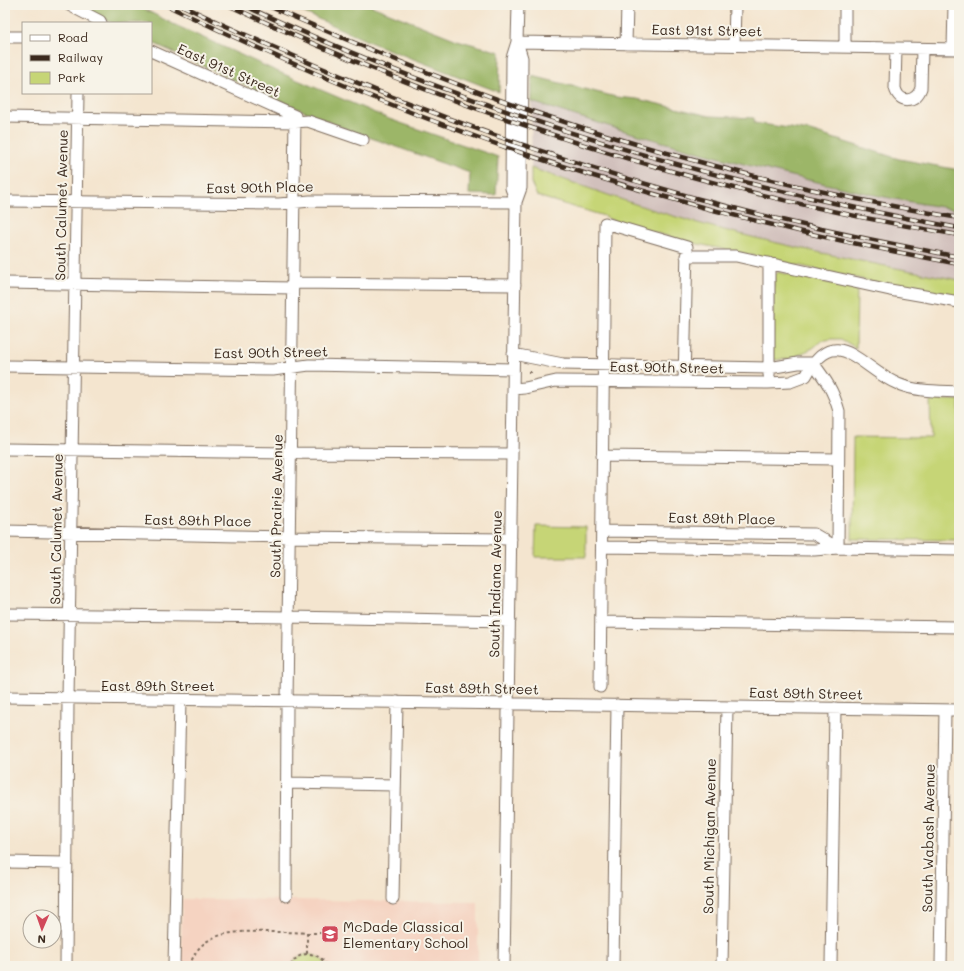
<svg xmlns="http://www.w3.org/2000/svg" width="964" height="971" viewBox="0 0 964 971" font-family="Mali,sans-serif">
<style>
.built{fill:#f5d3c1}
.industrial{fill:#d1c0bc}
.green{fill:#c6d576;stroke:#80804a}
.forest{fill:#9cb667;stroke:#6c7042}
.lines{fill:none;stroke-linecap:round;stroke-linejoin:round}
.minor-casing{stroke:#7c6b5c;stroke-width:13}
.path{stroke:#7c6b5c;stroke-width:2;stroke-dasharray:3 3;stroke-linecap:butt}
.minor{stroke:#fff;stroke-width:11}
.rail-casing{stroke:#3b2a1e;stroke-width:4.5}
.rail{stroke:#f7f3e8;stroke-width:3;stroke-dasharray:9;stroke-linecap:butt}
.labels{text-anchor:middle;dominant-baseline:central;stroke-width:4;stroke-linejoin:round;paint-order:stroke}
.street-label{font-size:14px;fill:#3b2a1e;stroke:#f7f3e8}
.poi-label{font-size:14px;fill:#3b2a1e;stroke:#f7f3e8;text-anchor:start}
</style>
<rect width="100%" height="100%" fill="#f7f3e8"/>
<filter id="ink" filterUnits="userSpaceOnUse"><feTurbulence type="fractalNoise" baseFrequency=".025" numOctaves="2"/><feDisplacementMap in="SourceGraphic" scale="8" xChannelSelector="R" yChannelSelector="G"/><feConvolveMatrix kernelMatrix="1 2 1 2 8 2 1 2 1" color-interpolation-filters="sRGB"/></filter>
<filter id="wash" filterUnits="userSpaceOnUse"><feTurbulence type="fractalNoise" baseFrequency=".012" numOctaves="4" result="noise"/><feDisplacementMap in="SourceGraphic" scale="16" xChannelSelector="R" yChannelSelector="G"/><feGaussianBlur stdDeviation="0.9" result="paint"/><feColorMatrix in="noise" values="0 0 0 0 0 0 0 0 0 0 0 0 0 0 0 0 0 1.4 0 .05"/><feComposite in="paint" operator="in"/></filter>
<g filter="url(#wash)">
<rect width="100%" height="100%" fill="#f4e5cf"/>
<!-- built -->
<path class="built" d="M182,899l296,3v64h-297z"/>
<!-- industrial -->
<path class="industrial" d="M532,76l84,21 21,2 73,17 44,2v5l56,8 89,28 60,11v129l-248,-52 -100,-27 -7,-4 -67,-20 -6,-13z"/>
<!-- green -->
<path class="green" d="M531,168c52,18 103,37 156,52 89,25 181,43 272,60v19l-25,-4 -197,-43 -49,-10 -77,-22 -7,-4 -67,-20 -6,-13z
M778,272l79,17 -1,59 -15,-9h-10l-10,2 -8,7 -23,11 -18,1 2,-84z
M930,400h29v140l-107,-1 1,-102 78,1z
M536,526l50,1v30h-51z
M307,954c10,1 15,4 20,12h-36l5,-8z"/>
<!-- forest -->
<path class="forest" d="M79,5h57l39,20 99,45 115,49 109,38 -2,38 -27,-1 1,-21 -124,-44 -66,-28 -129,-59v-19h-39z
M287,5h82l88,35 43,12 -1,40 -127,-49z
M532,76l84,21 21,2 73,17 44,2v5l56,8 89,28 60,11v40c-28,-5 -56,-9 -84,-15 -116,-25 -230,-56 -343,-93z"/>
</g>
<g filter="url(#ink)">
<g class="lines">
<defs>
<path id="minor" d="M69,5l31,16 1,2
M5,37h18
M517,42l442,7
M626,44l1,-39
M734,45l1,-40
M845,47v-42
M896,48l-1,40c4,16 21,15 26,0l1,-39
M953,49l1,-44
M151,51l144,65 -8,585 -1,195
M5,117l290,5 13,-1 55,19
M5,201l274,3 31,-3 206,1
M516,202l-5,-14 1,-130 5,-16 1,-37
M686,256h50l154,34 69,12
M5,283l288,5
M293,283l222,2
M513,354l50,10 206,4 29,-5h15
M813,363c13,17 20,27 26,48l-1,137
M5,366l268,4 36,-5 204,4
M769,375v-112
M513,389l12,-1 31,-7 212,2 22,-1 16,-6c30,-56 55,-7 92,8 20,8 40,7 61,8
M5,449l286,4 221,1
M602,456l236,3
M5,531l285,6 221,2
M602,531l212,3 24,14
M602,547l212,3 24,-2 121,2
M5,614l284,3 221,4
M601,622l358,5
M600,687l5,-464 82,24 -3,135
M5,697l954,13
M287,783l108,2
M5,862l62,1
M393,899l4,-197
M66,966l2,-267 10,-606
M174,966l6,-266
M504,966l12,-764 5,-14 1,-130 -5,-16
M613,966l4,-261
M722,966l5,-259
M831,966l4,-258
M941,966l4,-256"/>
</defs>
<!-- minor casing -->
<use href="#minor" class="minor-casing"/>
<!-- path -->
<path class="path" d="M528,372h6
M307,933h23
M190,966c9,-36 48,-35 77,-34 13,0 27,0 40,1v21
M291,966c7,-17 28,-15 36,0"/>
<!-- minor -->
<use href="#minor" class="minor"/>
<defs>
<path id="rail" d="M166,5c118,57 240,109 365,151 84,28 169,52 255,72 57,14 115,25 173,36
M181,5c185,88 377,160 576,209 67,17 135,30 202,43
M228,5c231,109 479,189 731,230
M243,5c228,106 469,179 716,223
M266,5c87,38 175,75 265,106 139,47 283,83 428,107"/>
</defs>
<!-- rail casing -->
<use href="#rail" class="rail-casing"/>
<!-- rail -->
<use href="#rail" class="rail"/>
</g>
</g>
<!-- icons -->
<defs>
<symbol id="school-square" viewBox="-11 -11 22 22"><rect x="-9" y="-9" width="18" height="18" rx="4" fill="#d1495b" stroke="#f7f3e8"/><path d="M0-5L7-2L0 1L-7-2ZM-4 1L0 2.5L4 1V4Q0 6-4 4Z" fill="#fff"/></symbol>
</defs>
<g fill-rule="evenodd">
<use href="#school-square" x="320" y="924" width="20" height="20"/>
</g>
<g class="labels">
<!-- street labels -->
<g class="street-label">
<text transform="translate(707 30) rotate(1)">East 91st Street</text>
<text transform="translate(229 70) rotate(24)">East 91st Street</text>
<text transform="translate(260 187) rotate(-1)">East 90th Place</text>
<text transform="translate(61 205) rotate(-89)">South Calumet Avenue</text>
<text transform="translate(271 352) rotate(-1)">East 90th Street</text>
<text transform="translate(667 367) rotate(1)">East 90th Street</text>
<text transform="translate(276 506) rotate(-89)">South Prairie Avenue</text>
<text transform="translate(722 518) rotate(1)">East 89th Place</text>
<text transform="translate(198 520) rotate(1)">East 89th Place</text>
<text transform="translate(56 529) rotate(-89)">South Calumet Avenue</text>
<text transform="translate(495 584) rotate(-89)">South Indiana Avenue</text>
<text x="158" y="685">East 89th Street</text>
<text transform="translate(482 688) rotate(1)">East 89th Street</text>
<text transform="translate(806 693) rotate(1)">East 89th Street</text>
<text transform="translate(709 836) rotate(-89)">South Michigan Avenue</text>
<text transform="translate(928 838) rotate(-89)">South Wabash Avenue</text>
</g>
<!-- poi labels -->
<g class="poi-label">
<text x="343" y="926">McDade Classical<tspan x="343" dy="16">Elementary School</tspan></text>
</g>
</g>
<!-- margin -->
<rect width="964" height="971" fill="none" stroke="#f7f3e8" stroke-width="20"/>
<!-- legend -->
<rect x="22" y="22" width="130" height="72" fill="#f7f3e8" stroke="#aca397"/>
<rect x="30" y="35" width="20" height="6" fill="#ffffff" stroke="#aca397"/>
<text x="58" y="42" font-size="12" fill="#3b2a1e">Road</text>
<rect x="30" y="55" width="20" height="6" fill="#3b2a1e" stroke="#aca397"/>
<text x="58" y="62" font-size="12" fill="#3b2a1e">Railway</text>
<rect x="30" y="72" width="20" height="12" fill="#c6d576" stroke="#aca397"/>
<text x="58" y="82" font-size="12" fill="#3b2a1e">Park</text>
<!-- north arrow -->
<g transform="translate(42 929) rotate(182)"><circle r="19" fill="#f7f3e8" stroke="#aca397"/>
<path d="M0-3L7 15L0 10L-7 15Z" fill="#d1495b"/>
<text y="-6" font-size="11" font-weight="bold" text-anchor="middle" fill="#3b2a1e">N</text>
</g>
</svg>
